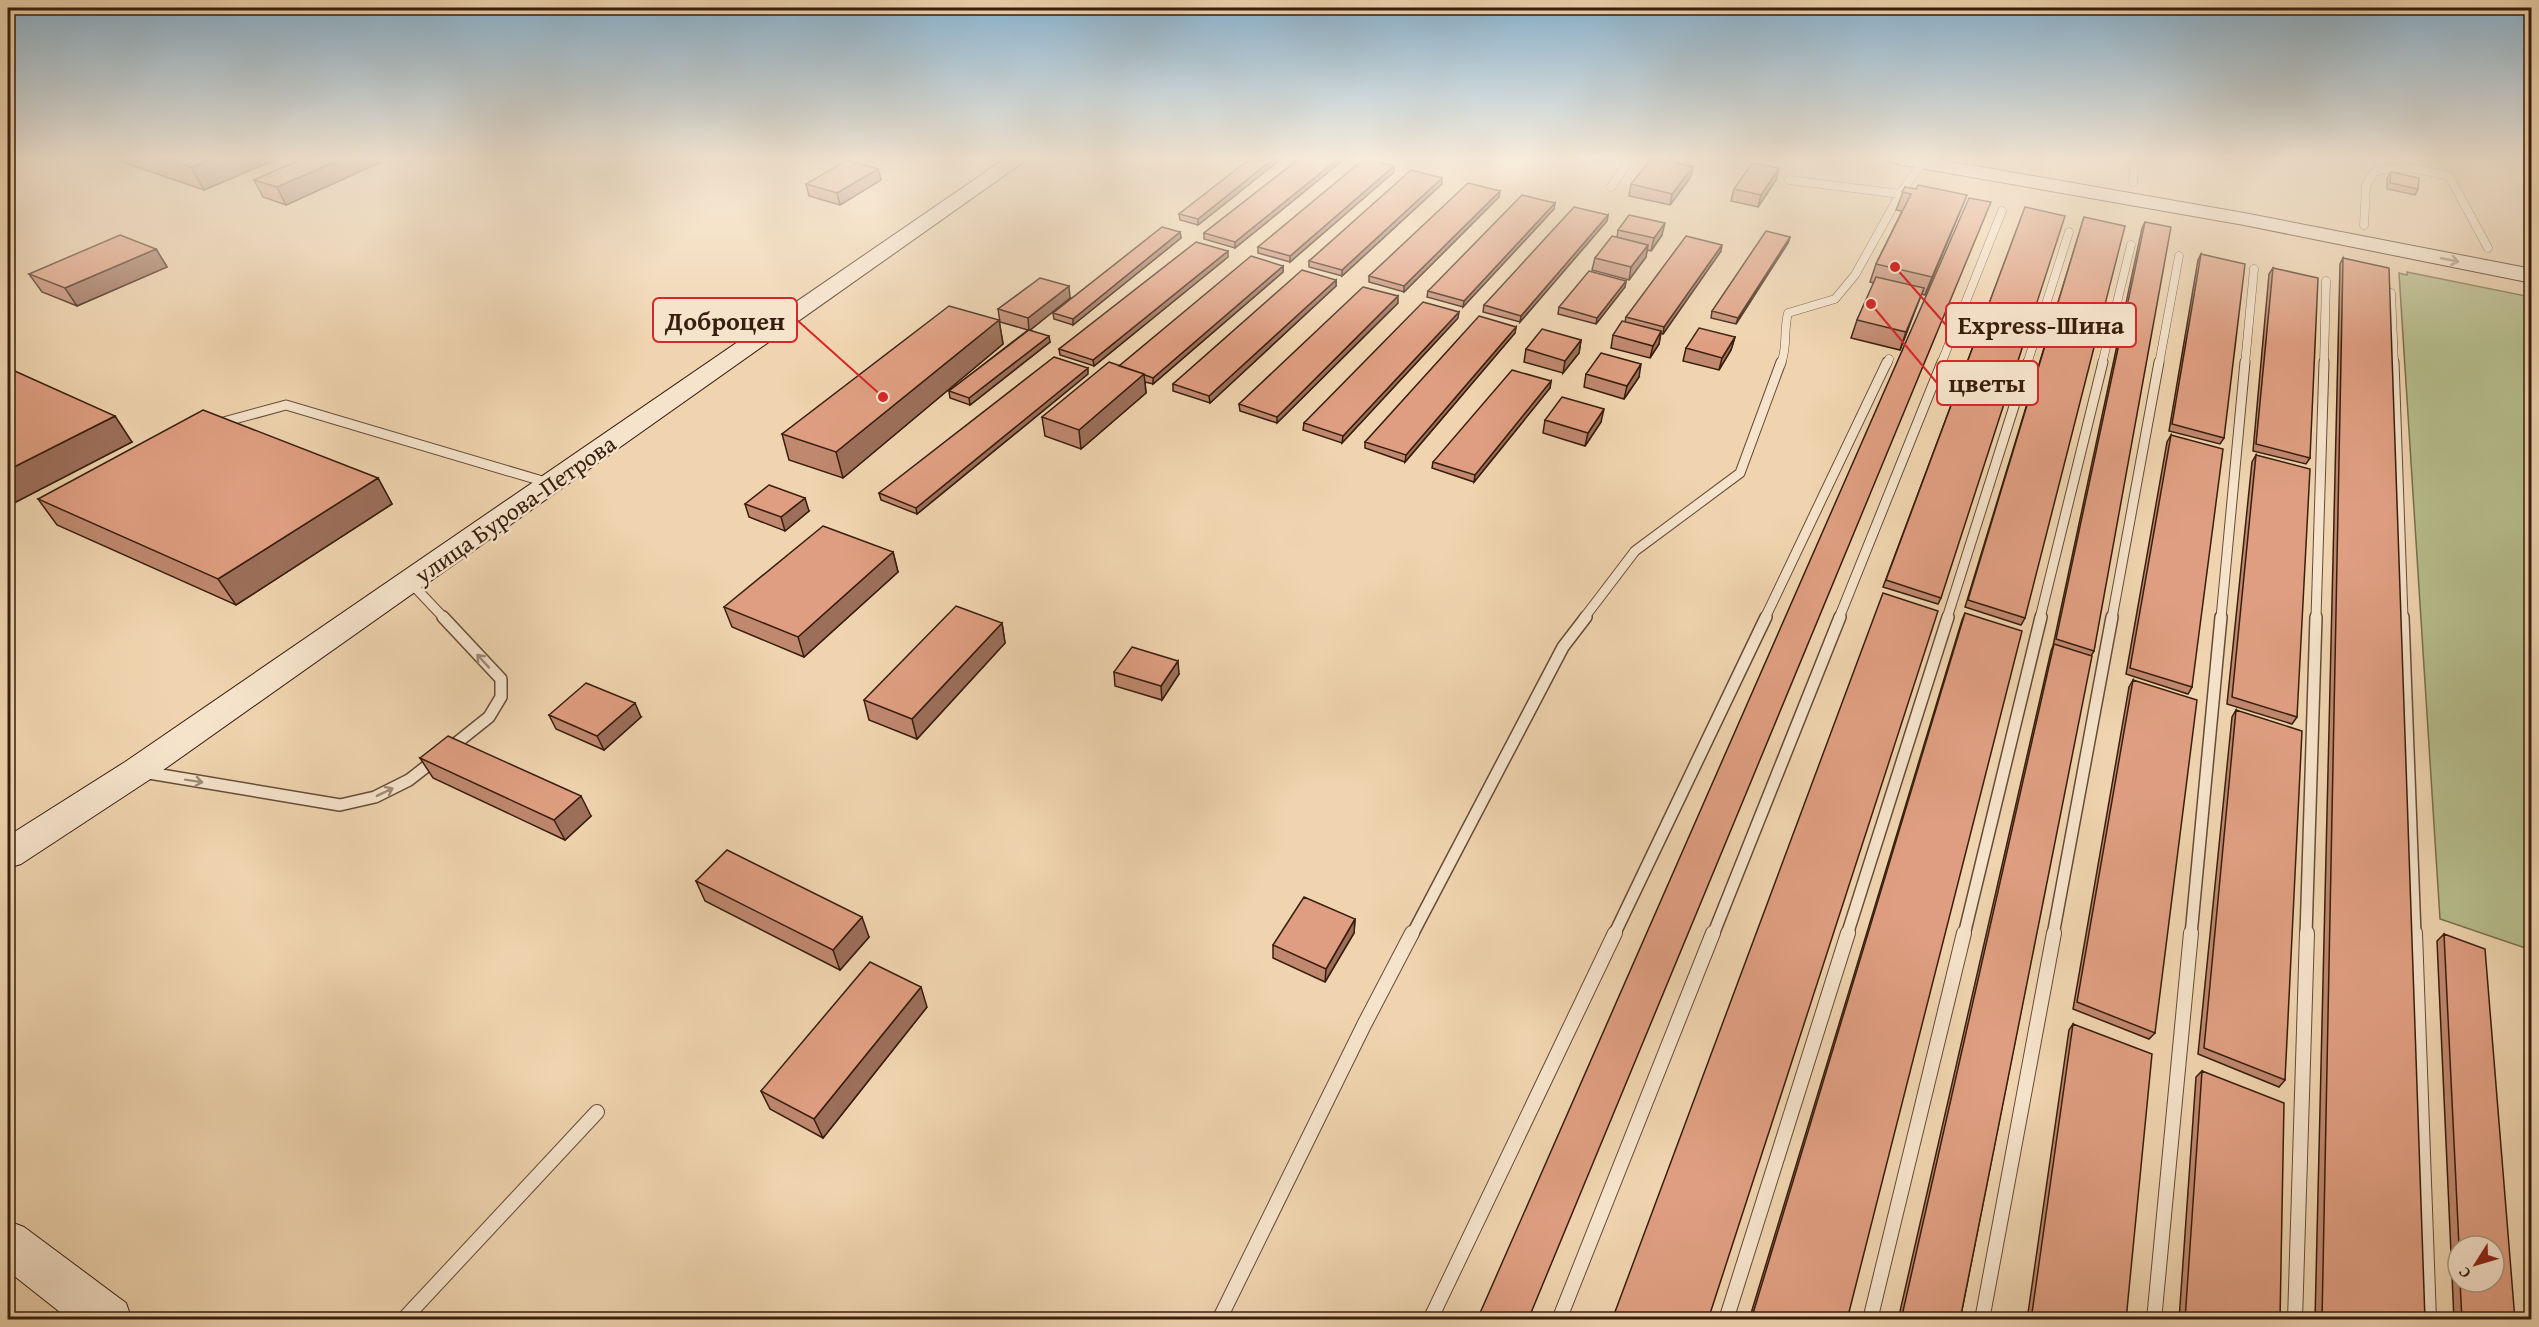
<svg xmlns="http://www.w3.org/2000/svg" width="2539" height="1327" viewBox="0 0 2539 1327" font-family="'Gentium Book Plus',serif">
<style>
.green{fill:#b6bd8d;stroke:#776e4d;stroke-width:1.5}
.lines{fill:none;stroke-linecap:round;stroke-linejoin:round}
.service-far3-casing{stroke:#664c36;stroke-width:9}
.service-far2-casing{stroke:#664c36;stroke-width:11}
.service-far1-casing{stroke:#664c36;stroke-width:14}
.service-casing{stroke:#664c36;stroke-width:16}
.secondary-casing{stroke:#381e0d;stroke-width:2}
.service-far3{stroke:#f5e3cb;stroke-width:8}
.service-far2{stroke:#f5e3cb;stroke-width:9}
.service-far1{stroke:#f5e3cb;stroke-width:11}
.service{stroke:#f5e3cb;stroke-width:14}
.secondary{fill:#f5e3cb;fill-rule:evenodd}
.wall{fill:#c0886f;stroke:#381e0d;stroke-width:1.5;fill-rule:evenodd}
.shaded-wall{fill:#9c6f5a;stroke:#381e0d;stroke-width:1.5}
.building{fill:#df9e81;stroke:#381e0d;stroke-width:1.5}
.oneway{stroke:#a08a76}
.labels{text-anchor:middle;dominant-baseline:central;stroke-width:5;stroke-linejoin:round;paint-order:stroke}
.street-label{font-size:24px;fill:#381e0d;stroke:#f5e3cb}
.leader{fill:none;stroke:#d62828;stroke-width:2}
.callout-dot{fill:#d62828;stroke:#f5e3cb;stroke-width:2}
.callout{fill:#f5e3cb;stroke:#d62828;stroke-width:2}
.callout-label{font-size:26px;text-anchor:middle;font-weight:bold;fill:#381e0d}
</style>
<rect width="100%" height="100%" fill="#efd4af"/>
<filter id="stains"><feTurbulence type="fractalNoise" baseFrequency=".00333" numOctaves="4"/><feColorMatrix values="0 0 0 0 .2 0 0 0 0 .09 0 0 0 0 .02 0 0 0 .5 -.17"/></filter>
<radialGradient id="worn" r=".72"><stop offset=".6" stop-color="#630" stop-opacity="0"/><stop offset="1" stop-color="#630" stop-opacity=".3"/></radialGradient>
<!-- green -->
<path class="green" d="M2407,272l124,25v653l-91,-31 -41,-646 8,2z"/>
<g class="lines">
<defs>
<path id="service-far3" d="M2019,161l1,-3
M1789,180l111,14
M2133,182l2,-24
M1611,187l20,-29
M2364,225l2,-39 8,-14c26,-8 49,-2 75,4l39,72
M2391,293l3,71
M1781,364c7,-19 2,-31 7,-51l47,-14 20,-24 45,-81 22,-31
M1887,364l2,-5
M1941,364l61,-153
M2027,364l42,-132
M2102,364l29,-119
M2159,364l20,-108
M2245,364l9,-95
M2324,364l2,-83"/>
<path id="service-far2" d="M2394,362l9,256
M216,424l70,-19 263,78
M410,582l34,36
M1584,618l51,-67 105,-78 41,-111
M1765,618l122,-256
M1839,618l103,-256
M1947,618l81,-256
M2040,618l63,-256
M2112,618l47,-256
M2221,618l24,-256
M2316,618l8,-256"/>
<path id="service-far1" d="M443,617l58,62v18l-12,20 -40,32
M2403,617l12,318
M143,772l197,33 35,-8 34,-17 27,-21
M1412,935l151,-288 23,-30
M1614,935l152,-318
M1713,935l127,-318
M1847,935l101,-318
M1964,935l77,-318
M2053,935l59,-318
M2191,935l30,-318
M2306,935l10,-318"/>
<path id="service" d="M2415,933l14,387
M403,1320l194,-208
M1219,1320l145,-295 48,-92
M1430,1320l185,-387
M1559,1320l154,-387
M1726,1320l122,-387
M1870,1320l94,-387
M1982,1320l72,-387
M2154,1320l37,-387
M2295,1320l12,-387"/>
<path id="secondary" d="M1006,158h23l-880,622 -128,84 -13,4v-32l117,-74z
M1887,158h43l314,55 288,56v14l-288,-58 -347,-61 -7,-2z
M8,1221l16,6 102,76 6,17h-62l-62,-49z"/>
</defs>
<!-- service-far3 casing -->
<use href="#service-far3" class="service-far3-casing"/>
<!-- service-far2 casing -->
<use href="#service-far2" class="service-far2-casing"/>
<!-- service-far1 casing -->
<use href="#service-far1" class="service-far1-casing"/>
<!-- service casing -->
<use href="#service" class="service-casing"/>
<!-- secondary casing -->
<use href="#secondary" class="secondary-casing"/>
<!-- service-far3 -->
<use href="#service-far3" class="service-far3"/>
<!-- service-far2 -->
<use href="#service-far2" class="service-far2"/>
<!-- service-far1 -->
<use href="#service-far1" class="service-far1"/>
<!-- service -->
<use href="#service" class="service"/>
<!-- secondary -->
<use href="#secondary" class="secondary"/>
</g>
<!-- wall -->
<path class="wall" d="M110,158h169l-75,32z
M304,158h86l-104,47 -23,-8 -9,-17z
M1300,158h42v3l-107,87 -31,-9v-6z
M1281,159l-83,66 -18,-5 -1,-6z
M1693,167l-3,11 -20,27 -41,-9 2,-12z
M878,169l3,11 -41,25 -31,-9 -3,-12z
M1394,172l-104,90 -32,-9v-6z
M2391,172l27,17 -3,6 -28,-6v-11z
M1776,180l-18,27 -27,-6 3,-12z
M1442,184l-100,92 -33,-9v-6z
M1905,187l55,25 -35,83 -4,-1 -21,56 -49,-12 6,-18 17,-37 -4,-1 6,-18 26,-53 -6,-1z
M1500,191l-1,6 -95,95 -35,-10v-6z
M1555,203l-1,6 -91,98 -36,-10 1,-6z
M2023,213l-82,385 -3,6 -55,-17z
M1608,215l-1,6 -87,101 -37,-10 1,-7z
M2084,217l-59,401 -4,7 -56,-18z
M2145,222l-51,429 -3,5 -131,664h-62l153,-669 2,-5 89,-418z
M1618,230l44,5 -11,16 -4,-1 -1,7 -17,23 -37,-10 3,-12 22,-21z
M1180,232l1,6 -108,87 -19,-6 -1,-6z
M1790,237l-2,6 -52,81 -25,-6 1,-7z
M156,249l11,18 -90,39 -35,-14 -13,-18z
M1721,251l-58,83 -2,-1 -2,11 -9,14 -39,-10 2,-13 12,-13 1,-5z
M2201,254l23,184 -4,6 -51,-13 29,-171z
M1228,257l-134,109 -34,-11 -1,-6z
M2343,258l82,1062h-110l25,-1056z
M1283,266v6l-130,112 -8,-2 1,11 -65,56 -36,-13 -3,-19 77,-51z
M2273,268l37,190 -4,6 -53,-13 16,-177z
M1336,280v6l-126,117 -37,-12v-7z
M1626,281l-1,6 -29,37 -38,-10 1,-7z
M1070,298l-40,32 20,12 -80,63 -20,-7 -1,-7 79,-61 -28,-8 -2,-13z
M1398,303l-121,120 -37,-12 -1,-7z
M1458,318l-116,125 -39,-13 1,-7z
M999,320l4,24 -160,134 -54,-18 -7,-26z
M1516,327l-1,6 -110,129 -40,-14v-6z
M1735,337l-4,13 -12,20 -36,-9 3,-13z
M1581,340l-2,13 -16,20 -39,-11 2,-13z
M8,368l124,74 -118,61 -6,-3z
M1088,374l-171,140 -36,-14 -2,-7z
M1586,374l53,3 -15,22 -40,-12z
M1551,381l-1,7 -76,94 -42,-14 1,-6z
M1545,420l56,2 -16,24 -42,-13z
M2171,435l21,252 -4,7 -62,-20 41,-232z
M2256,455l41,262 -5,7 -65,-20 25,-242z
M378,478l14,26 -156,101 -179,-80 -19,-26z
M745,504l64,7 -24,20 -36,-14z
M893,552l5,20 -94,85 -72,-30 -8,-20z
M1965,613l-118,707h-98l213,-700z
M1002,623l3,20 -88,96 -48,-19 -5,-20z
M1114,672l65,2 -17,26 -47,-14z
M2133,680l22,353 -6,6 -76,-30 56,-322z
M2236,710l49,370 -6,7 -81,-33 34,-337z
M549,715l92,2 -37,33 -48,-21z
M420,758l171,58 -26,24 -132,-62z
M696,881l173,56 -29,33 -135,-69z
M1355,919l-1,14 -29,49 -52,-24v-13z
M2444,934l71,386h-61l-17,-379zM2458,1246h36v36h-36z
M927,1007l-104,131 -53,-29 -9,-18z
M2073,1024l53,296h-99l42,-290z
M2202,1071l78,249h-101l17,-243z"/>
<!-- shaded-wall -->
<path class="shaded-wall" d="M214,158h65l-75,32 -13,-23z
M344,158h46l-104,47 -9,-18z
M1274,158l7,1 -83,66v-6z
M1339,158h3v3l-107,87v-6z
M1394,166v6l-104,90v-6z
M1693,167l-3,11 -20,27 2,-11z
M1779,168l-3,12 -18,27 3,-12z
M878,169l3,11 -41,25 -3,-12z
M1442,178v6l-100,92v-6z
M1500,191l-1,6 -95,95v-6z
M1967,195l-7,17 -35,83 7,-18z
M1555,203l-1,6 -91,98 1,-6z
M1608,215l-1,6 -87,101 1,-6z
M1665,223l-3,12 -11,16 3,-13z
M1180,232l1,6 -108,87v-6z
M1790,237l-2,6 -52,81 2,-6z
M1648,245l-2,12 -17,23 2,-13z
M1722,245l-1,6 -58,83 1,-7z
M156,249l11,18 -90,39 -12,-18z
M1228,251v6l-134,109 -1,-6z
M1283,266v6l-130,112v-6z
M1336,280v6l-126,117 -1,-7z
M1626,281l-1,6 -29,37 1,-6z
M1069,286l1,12 -41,33 -1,-13z
M1924,288l-7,18 -17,44 6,-18z
M1398,296v7l-121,120v-6z
M1459,312l-1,6 -116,125 1,-7z
M999,320l4,24 -160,134 -7,-26z
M1516,327l-1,6 -110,129 1,-7z
M1661,331l-2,13 -9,14 3,-12z
M1049,336l1,6 -80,63 -1,-7z
M1735,337l-4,13 -12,20 3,-12z
M1581,340l-2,13 -16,20 2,-12z
M1641,364l-2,13 -15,22 3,-13z
M1088,368v6l-171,140 -1,-6z
M1144,374l2,19 -65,56 -2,-19z
M1551,381l-1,7 -76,94 1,-7z
M1604,409l-3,13 -16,24 3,-13z
M115,416l17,26 -118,61 -6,-9v-24z
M378,478l14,26 -156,101 -18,-26z
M805,498l4,13 -24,20 -4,-14z
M893,552l5,20 -94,85 -6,-20z
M1002,623l3,20 -88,96 -5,-20z
M1178,661l1,13 -17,26 -1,-14z
M635,703l6,14 -37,33 -7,-14z
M581,796l10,20 -26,24 -11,-20z
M862,917l7,20 -29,33 -7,-20z
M1355,919l-1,14 -29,49 1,-13z
M921,987l6,20 -104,131 -9,-19z"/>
<!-- building -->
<path class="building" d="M163,158h51l-23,9z
M304,158h40l-67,29 -23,-7z
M1251,158h23l-76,61 -19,-5z
M1300,158h39l-104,84 -31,-9z
M1652,158l41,9 -21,27 -41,-10z
M1364,159l30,7 -104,90 -32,-9z
M847,160l31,9 -41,24 -31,-9z
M1752,163l27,5 -18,27 -27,-6z
M1411,170l31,8 -100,92 -33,-9z
M2391,172l28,6 -1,11 -28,-6z
M1468,183l32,8 -96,95 -35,-10z
M1918,185l49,10 -35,82 -56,-13 35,-70 -9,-2 3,-5 11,2z
M1522,195l33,8 -91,98 -36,-10z
M1969,198l22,4 -463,1118h-51z
M1574,207l34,8 -87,101 -37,-11z
M2025,207l40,9 -124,382 -55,-18z
M1629,215l36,8 -11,15 -36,-8z
M2084,217l41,9 -100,392 -57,-18z
M2145,222l26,5 -77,424 -38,-12z
M1162,227l18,5 -107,87 -20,-6z
M1766,231l24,6 -52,81 -26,-7z
M120,235l36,14 -91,39 -36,-14z
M1612,236l36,9 -17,22 -36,-9z
M1686,236l36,9 -58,82 -38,-10z
M1196,242l32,9 -135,109 -34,-11z
M2201,254l44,10 -21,174 -52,-14z
M1251,256l32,10 -130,112 -8,-3 -1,-1 -25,-8z
M2343,258l46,10 36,1052h-103z
M2273,268l45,10 -8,180 -54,-14z
M1302,270l34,10 -127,116 -36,-12z
M1589,271l37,10 -29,37 -38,-11z
M1876,277l48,11 -18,44 -49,-12z
M1040,278l29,8 -41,32 -30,-9z
M1363,287l35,9 -121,121 -38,-13z
M1423,302l36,10 -116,124 -39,-13z
M949,306l50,14 -163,132 -54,-18z
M1479,316l37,11 -110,128 -41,-13z
M1622,321l39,10 -8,15 -40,-11z
M1699,328l36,9 -13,21 -36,-10z
M1542,329l39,11 -16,21 -39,-12z
M1029,330l20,6 -80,62 -20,-7z
M1601,353l40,11 -14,22 -41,-12z
M1054,357l34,11 -172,140 -37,-15z
M1109,362l35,12 -65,56 -37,-13z
M8,368l107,48 -107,54z
M1512,370l39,11 -76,94 -42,-13z
M1562,397l42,12 -16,24 -43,-13z
M203,410l175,68 -160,101 -180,-80z
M2171,435l52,14 -31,238 -62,-19z
M2256,455l54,14 -13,248 -65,-20z
M769,485l36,13 -24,19 -36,-13z
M823,526l70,26 -95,85 -74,-30z
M1883,593l55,18 -230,709h-96z
M956,606l46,17 -90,96 -48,-19z
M1965,613l57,18 -175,689h-96z
M2054,644l38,12 -132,664h-59z
M1132,647l46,14 -17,25 -47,-14z
M2133,680l64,20 -42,333 -78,-31z
M586,683l49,20 -38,33 -48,-21z
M2236,710l66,21 -17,349 -81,-32z
M448,736l133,60 -27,24 -134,-62z
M727,850l135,67 -29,33 -137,-69z
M1304,897l51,22 -29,50 -53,-24z
M2444,934l41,15 30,371h-53l-2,-38h34v-36h-35z
M870,962l51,25 -107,132 -53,-28z
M2073,1024l79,30 -26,266h-95z
M2202,1071l82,32 -4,217h-95z"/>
<!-- one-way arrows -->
<defs><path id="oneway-shaft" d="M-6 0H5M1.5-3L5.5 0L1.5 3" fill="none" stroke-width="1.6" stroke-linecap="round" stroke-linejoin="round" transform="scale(1.5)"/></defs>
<g class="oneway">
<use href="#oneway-shaft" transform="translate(2450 260) rotate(11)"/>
<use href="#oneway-shaft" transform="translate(483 661) rotate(-133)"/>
<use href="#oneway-shaft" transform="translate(194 781) rotate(9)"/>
<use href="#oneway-shaft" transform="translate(385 792) rotate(-26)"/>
</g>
<!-- sky -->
<linearGradient id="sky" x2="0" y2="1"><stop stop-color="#89b5d3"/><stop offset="0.46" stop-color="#f8ecdb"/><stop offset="1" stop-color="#f8ecdb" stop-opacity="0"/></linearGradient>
<rect width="2539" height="344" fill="url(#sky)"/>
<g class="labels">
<!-- street labels -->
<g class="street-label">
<text transform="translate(515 509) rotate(-35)">улица Бурова-Петрова</text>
</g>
</g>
<!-- callouts -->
<path class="leader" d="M883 397L797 320M1895 267L1946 325M1871 304L1937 383"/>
<g class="callout-dot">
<circle cx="883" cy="397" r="6"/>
<circle cx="1895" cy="267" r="6"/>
<circle cx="1871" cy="304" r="6"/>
</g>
<g class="callout">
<rect x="653" y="298" width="144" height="44" rx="6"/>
<rect x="1946" y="303" width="190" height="44" rx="6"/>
<rect x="1937" y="361" width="101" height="44" rx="6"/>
</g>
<g class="callout-label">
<text x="725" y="330">Доброцен</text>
<text x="2041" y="334">Express-Шина</text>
<text x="1987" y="392">цветы</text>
</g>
<!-- margin -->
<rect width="2539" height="1327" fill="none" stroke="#efd4af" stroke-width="30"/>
<rect x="9" y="9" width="2521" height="1309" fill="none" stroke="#381e0d" stroke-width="3"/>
<rect x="15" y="15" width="2509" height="1297" fill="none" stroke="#381e0d" stroke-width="1.5"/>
<!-- north arrow -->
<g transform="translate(2476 1264) rotate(233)"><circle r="28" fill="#f5e3cb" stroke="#a9947f" stroke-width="1.5"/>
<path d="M0-4.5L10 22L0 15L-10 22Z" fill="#8f2418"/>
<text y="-9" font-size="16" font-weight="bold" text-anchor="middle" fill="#381e0d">С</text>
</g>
<rect width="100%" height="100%" filter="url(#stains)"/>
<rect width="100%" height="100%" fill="url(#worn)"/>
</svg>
